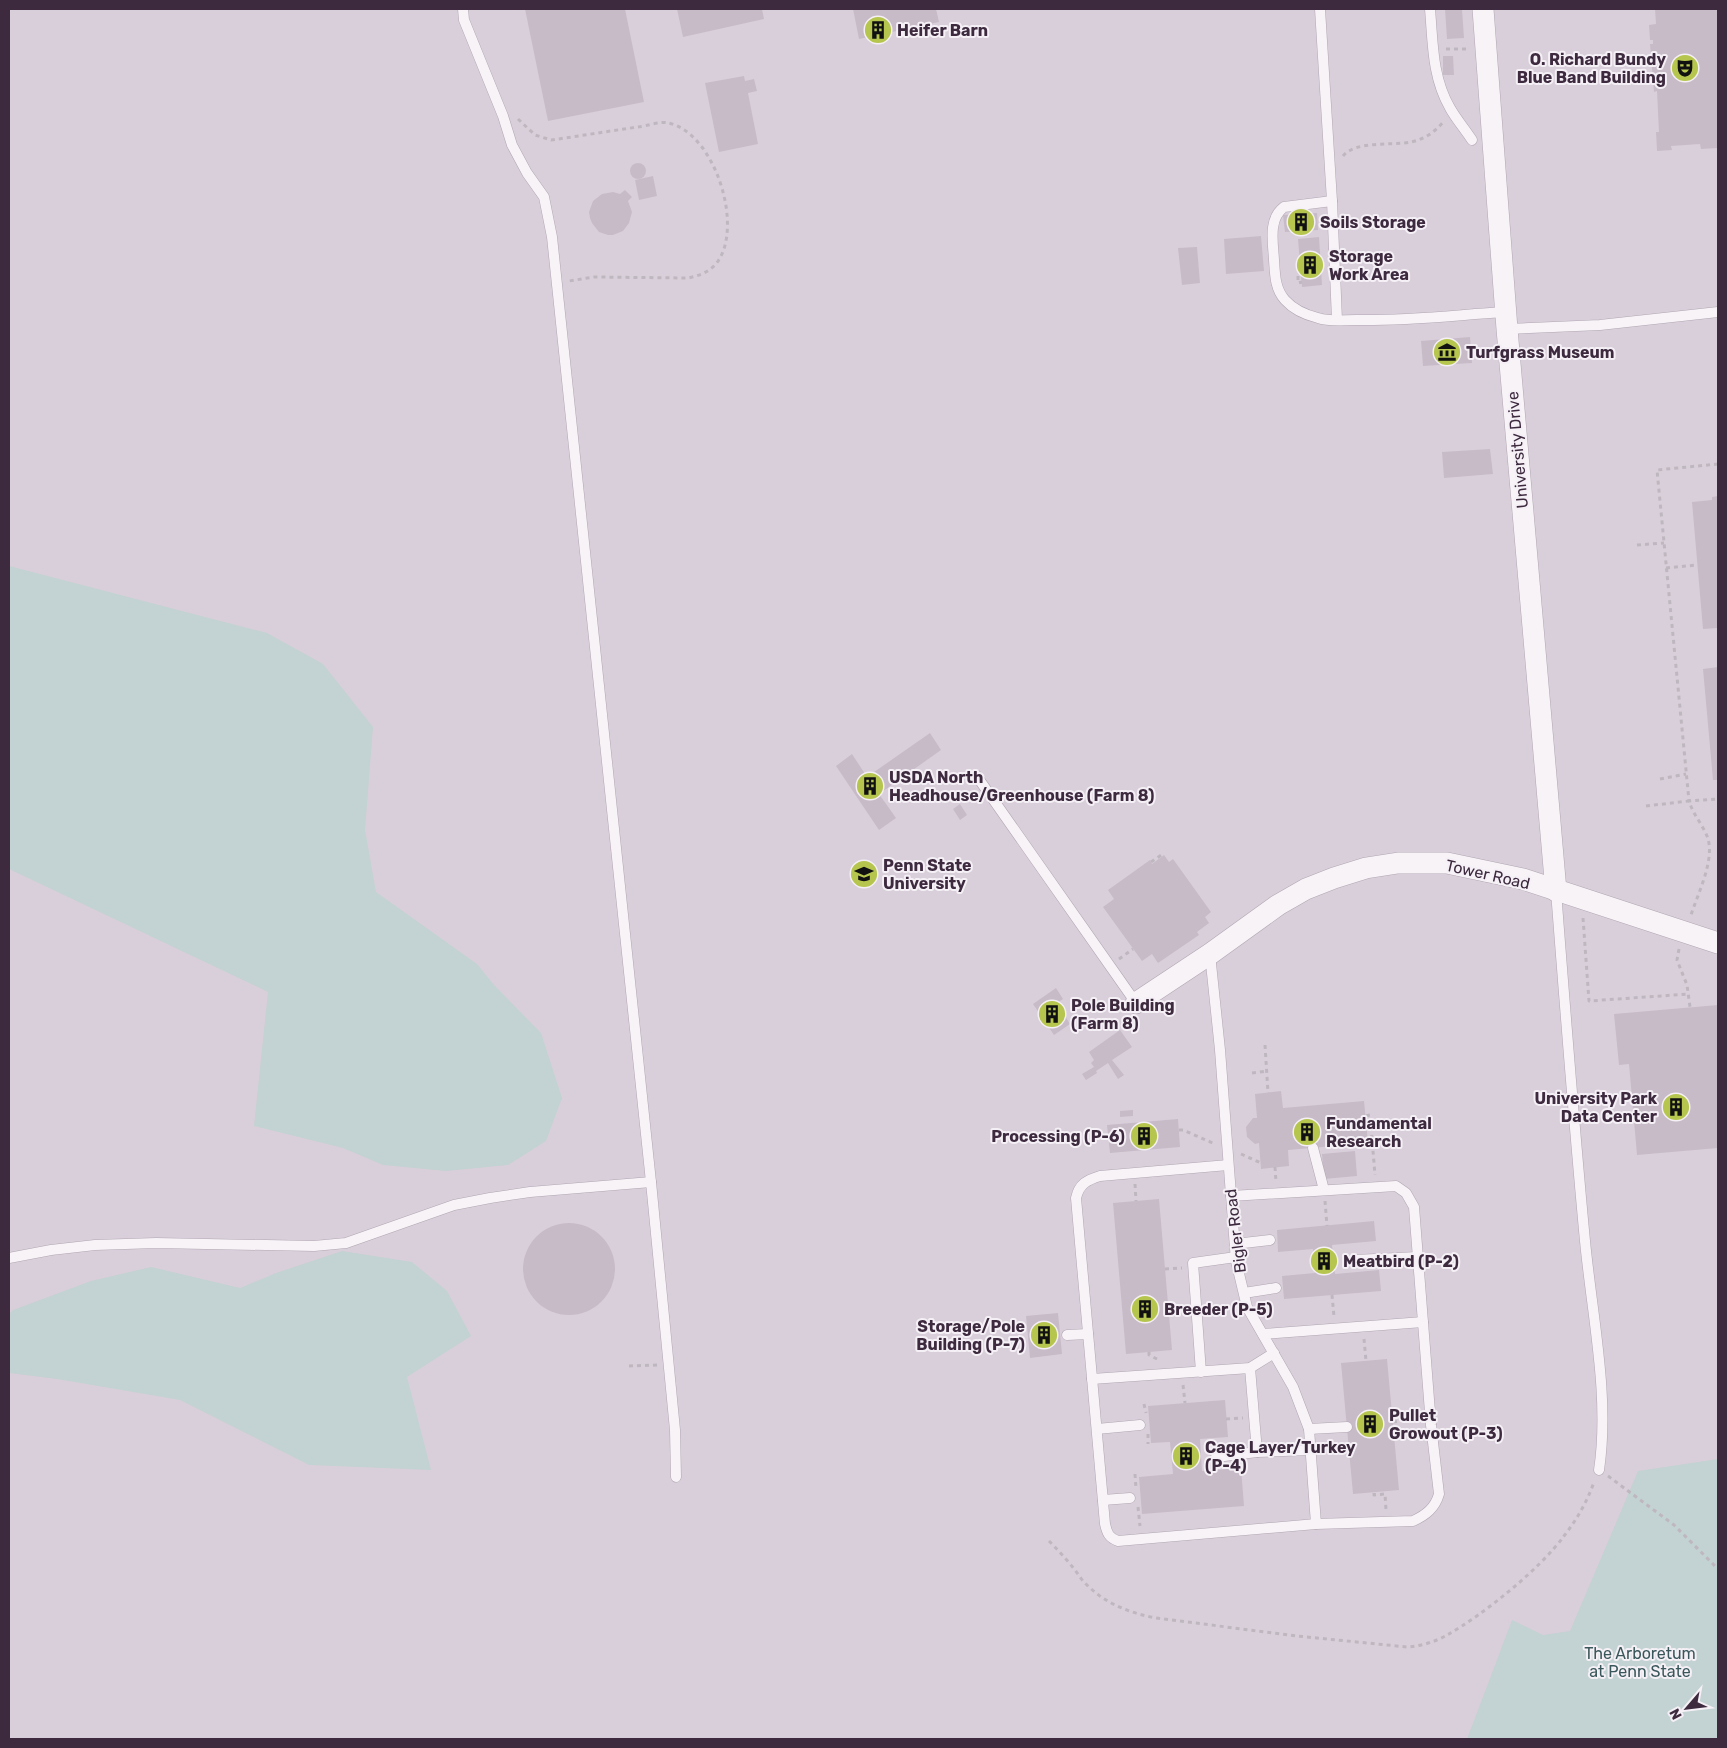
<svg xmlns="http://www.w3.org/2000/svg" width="1727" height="1748" font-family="Rubik,sans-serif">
<rect width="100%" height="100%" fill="#e8e1e9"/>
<rect fill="#d9cfda" x="9" y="9" width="1709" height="1730"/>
<g fill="#c3d2d2">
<polygon points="9,566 267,633 323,664 373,727 365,830 376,892 477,964 494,985 541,1033 562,1098 546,1141 508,1165 446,1171 383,1165 343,1148 254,1126 268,992 9,869"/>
<polygon points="342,1251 412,1262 447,1291 471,1336 407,1377 431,1470 309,1465 180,1400 57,1379 9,1373 9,1314 13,1310 91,1281 151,1267 240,1288 276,1273"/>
<polygon points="1718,1459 1718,1739 1467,1739 1512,1620 1543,1635 1570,1631 1638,1471"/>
</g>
<g fill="#c7bbc8">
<polygon points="525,9 625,9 644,102 548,121"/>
<polygon points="677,9 762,9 764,19 683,37"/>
<polygon points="853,9 936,9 939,22 859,39"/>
<polygon points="1445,9 1462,9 1464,38 1447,39"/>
<polygon points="1655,9 1718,9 1718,148 1701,149 1700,144 1671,146 1672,150 1657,151 1656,132 1659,132 1657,91 1654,92 1650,44 1653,44 1653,40 1650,40 1649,25 1656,24"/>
<polygon points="1443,56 1453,56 1454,75 1443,75"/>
<polygon points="744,76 745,81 754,79 757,91 748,93 758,144 719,152 705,83"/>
<circle cx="638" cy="171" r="8"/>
<polygon points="653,176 657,196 639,200 635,180"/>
<polygon points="625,190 632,197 628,201 632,212 629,223 623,231 613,235 608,235 599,232 592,223 590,218 589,212 593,201 602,194 613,192 620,194"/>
<polygon points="1317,213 1318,230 1285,232 1283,215"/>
<polygon points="1261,236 1264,271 1226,274 1224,239"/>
<polygon points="1319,237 1322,285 1302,287 1298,239"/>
<polygon points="1197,247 1200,283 1182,285 1178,248"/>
<polygon points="1470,337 1472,363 1423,366 1421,341"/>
<polygon points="1490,449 1493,474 1444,478 1442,452"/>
<polygon points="1718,496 1718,628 1703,629 1692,502 1712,500 1712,497"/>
<polygon points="1718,667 1718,780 1713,780 1703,669"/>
<polygon points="930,733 941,750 879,794 896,818 879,830 836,766 852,754 867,777"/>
<polygon points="960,804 967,815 960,820 953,809"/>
<polygon points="1164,855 1169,862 1173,859 1211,912 1205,917 1209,923 1197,932 1199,935 1158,963 1152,954 1142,961 1103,907 1114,899 1108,890 1150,860 1152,864"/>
<polygon points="1056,988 1063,999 1057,1003 1070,1024 1054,1035 1033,1004"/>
<polygon points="1718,1005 1718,1148 1637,1155 1629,1064 1619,1065 1614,1014"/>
<polygon points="1120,1030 1132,1047 1112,1060 1124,1075 1118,1079 1108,1063 1096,1071 1097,1073 1086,1080 1082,1074 1094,1067 1091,1063 1094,1060 1089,1052"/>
<polygon points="1281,1091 1283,1108 1364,1101 1368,1143 1288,1150 1289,1166 1261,1169 1259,1143 1255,1144 1247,1137 1246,1127 1253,1118 1257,1118 1255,1094"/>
<polygon points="1133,1110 1133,1116 1120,1117 1120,1111"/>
<polygon points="1178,1119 1180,1147 1110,1153 1107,1125"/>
<polygon points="1355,1151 1357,1176 1324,1179 1322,1154"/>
<polygon points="1159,1199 1172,1350 1126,1354 1113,1203"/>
<polygon points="1374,1221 1376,1241 1332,1245 1335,1274 1379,1270 1381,1291 1284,1299 1282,1276 1315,1273 1313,1249 1278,1252 1277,1230"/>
<circle cx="569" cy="1269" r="46"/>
<polygon points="1058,1313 1062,1354 1030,1358 1026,1316"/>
<polygon points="1387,1359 1399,1490 1353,1494 1341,1363"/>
<polygon points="1225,1400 1228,1437 1200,1439 1202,1471 1241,1468 1244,1506 1142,1514 1139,1477 1173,1474 1170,1442 1151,1443 1148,1406"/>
</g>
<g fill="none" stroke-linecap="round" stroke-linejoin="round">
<defs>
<g id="lane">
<polyline points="463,9 464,20 503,116 512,145 527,173 544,197 552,237 651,1182 675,1430 676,1477"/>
<polyline points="1320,9 1332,201 1337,320"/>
<path d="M1430 9C1433 43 1432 77 1450 108 1456 119 1465 129 1472 140"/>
<path d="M1332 201 1284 207C1268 219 1273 242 1274 260 1275 275 1275 289 1285 300 1293 309 1306 315 1318 318 1330 322 1344 320 1356 320 1406 321 1456 315 1505 312"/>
<polyline points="1507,329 1600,325 1718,312"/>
<polyline points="976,775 1136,1003"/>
<path d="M1556 891C1565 1008 1574 1125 1585 1241 1592 1315 1610 1397 1599 1470"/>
<polyline points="1210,954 1220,1050 1236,1261 1247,1307 1293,1387 1309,1429 1316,1524"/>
<polyline points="1313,1148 1324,1190"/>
<path d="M1228 1165 1100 1176C1087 1180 1079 1184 1076 1198L1105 1524C1107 1533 1109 1538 1118 1541L1316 1524 1413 1521C1426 1515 1435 1508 1439 1494L1431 1425 1414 1207 1406 1193 1396 1186 1231 1196"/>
<polyline points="1235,1244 1270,1240"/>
<polyline points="9,1258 51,1250 95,1245 156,1243 314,1246 346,1243 454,1205 490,1198 530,1192 651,1182"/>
<polyline points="1355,1260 1418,1257"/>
<polyline points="1244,1293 1276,1288"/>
<polyline points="1263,1334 1423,1322"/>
<polyline points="1067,1335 1088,1334"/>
<polyline points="1250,1368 1257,1452 1310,1450"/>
<polyline points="1201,1372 1193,1263 1236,1257"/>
<polyline points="1092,1379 1250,1368 1274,1353"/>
<polyline points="1097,1429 1140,1425"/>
<polyline points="1309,1429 1347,1427"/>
<polyline points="1216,1457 1257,1452"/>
<polyline points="1103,1500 1130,1498"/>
</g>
<g id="street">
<polyline points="1483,9 1507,329 1556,891"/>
<polyline points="1136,1003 1210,954 1278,905 1306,889 1334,878 1366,868 1398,863 1447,863 1523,879 1718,943"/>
</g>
</defs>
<use href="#lane" stroke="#b1a6b3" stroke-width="11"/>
<use href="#street" stroke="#b1a6b3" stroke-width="22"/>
<g stroke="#bfb7c0" stroke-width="3" stroke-dasharray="4 4" stroke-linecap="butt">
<polyline points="1446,49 1468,49"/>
<path d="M518 119 535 135 551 140C580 136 609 131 638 127 647 126 660 121 668 123 715 132 746 230 715 265 707 273 698 276 688 278L594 277 569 281"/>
<path d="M1343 156C1356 140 1392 146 1411 142 1425 139 1435 132 1444 121"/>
<polyline points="1298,276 1298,283 1302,282"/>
<polyline points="1718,464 1657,470 1689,801 1718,799"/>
<polyline points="1637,545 1664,543"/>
<polyline points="1666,568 1697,565"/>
<polyline points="1660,779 1686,774"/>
<path d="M1646 806 1689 801C1693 814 1702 824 1707 836 1716 858 1698 893 1691 915"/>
<polyline points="1151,862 1163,854"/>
<polyline points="1583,918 1589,1001 1689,994"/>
<polyline points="1679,949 1677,960 1687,985 1690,1007"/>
<polyline points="1119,959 1133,949"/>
<polyline points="1265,1045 1268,1093"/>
<polyline points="1252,1073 1267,1071"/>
<polyline points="1366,1116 1370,1115 1375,1175"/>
<polyline points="1179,1130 1183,1130 1215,1144"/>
<polyline points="1241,1154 1261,1163"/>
<polyline points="1275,1167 1276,1182"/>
<polyline points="1135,1184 1136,1201"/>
<polyline points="1325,1201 1327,1226"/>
<polyline points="1165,1269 1182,1268"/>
<polyline points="1332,1295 1334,1317"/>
<polyline points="1364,1339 1366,1361"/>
<polyline points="1149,1352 1149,1355 1159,1360"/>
<polyline points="629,1366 657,1365"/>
<polyline points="1183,1385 1185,1403"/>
<polyline points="1144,1404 1146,1413"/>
<polyline points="1226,1419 1243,1418"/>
<polyline points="1393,1422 1417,1419"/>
<polyline points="1148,1434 1148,1444"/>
<polyline points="1135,1474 1136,1489"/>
<polyline points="1608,1476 1674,1525 1718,1569"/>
<polyline points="1374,1493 1374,1495 1385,1494 1386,1510"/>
<polyline points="1138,1507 1140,1526"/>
<path d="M1049 1541C1058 1550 1067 1560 1075 1570 1079 1575 1082 1581 1087 1585 1106 1604 1130 1613 1156 1618L1297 1636 1407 1647C1421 1646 1435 1642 1447 1635 1483 1615 1540 1569 1564 1536 1577 1519 1587 1502 1594 1482"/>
</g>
<use href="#lane" stroke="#f7f3f7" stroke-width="10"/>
<use href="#street" stroke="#f7f3f7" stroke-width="21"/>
</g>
<defs>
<symbol id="building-disc" viewBox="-11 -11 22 22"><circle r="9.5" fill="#b6c54e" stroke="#f5f0f6"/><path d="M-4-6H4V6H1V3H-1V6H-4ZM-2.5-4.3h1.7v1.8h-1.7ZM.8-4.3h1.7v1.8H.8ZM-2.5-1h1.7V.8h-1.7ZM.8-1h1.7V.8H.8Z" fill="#111"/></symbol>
<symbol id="theatre-disc" viewBox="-11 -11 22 22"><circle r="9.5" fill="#b6c54e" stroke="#f5f0f6"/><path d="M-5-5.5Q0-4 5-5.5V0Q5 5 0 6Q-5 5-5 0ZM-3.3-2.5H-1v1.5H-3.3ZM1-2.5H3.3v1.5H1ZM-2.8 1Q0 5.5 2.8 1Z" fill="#111"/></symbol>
<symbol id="museum-disc" viewBox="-11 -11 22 22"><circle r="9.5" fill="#b6c54e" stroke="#f5f0f6"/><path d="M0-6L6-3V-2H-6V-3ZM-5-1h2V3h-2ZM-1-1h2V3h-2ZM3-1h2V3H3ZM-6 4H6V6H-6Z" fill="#111"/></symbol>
<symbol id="university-disc" viewBox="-11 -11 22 22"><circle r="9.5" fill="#b6c54e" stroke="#f5f0f6"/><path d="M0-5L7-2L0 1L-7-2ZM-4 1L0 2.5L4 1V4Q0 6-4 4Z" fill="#111"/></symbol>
</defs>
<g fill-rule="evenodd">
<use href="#building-disc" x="862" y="14" width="32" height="32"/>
<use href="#theatre-disc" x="1669" y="52" width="32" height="32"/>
<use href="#building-disc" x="1285" y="206" width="32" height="32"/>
<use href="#building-disc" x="1294" y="249" width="32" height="32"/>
<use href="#museum-disc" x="1431" y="336" width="32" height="32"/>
<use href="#building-disc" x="854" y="770" width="32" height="32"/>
<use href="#university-disc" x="848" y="858" width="32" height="32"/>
<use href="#building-disc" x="1036" y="998" width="32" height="32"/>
<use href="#building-disc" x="1660" y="1091" width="32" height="32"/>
<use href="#building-disc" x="1291" y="1116" width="32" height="32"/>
<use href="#building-disc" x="1128" y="1120" width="32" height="32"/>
<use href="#building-disc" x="1308" y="1245" width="32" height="32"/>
<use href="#building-disc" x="1129" y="1293" width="32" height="32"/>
<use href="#building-disc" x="1028" y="1319" width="32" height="32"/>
<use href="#building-disc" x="1354" y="1408" width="32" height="32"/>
<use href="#building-disc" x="1170" y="1440" width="32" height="32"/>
</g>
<g text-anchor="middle" stroke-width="4" stroke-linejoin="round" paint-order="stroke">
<g font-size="16" font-weight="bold" fill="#3d2a3f" stroke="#f5f0f6" text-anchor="start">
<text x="897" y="36">Heifer Barn</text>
<text x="1666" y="65" text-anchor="end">O. Richard Bundy<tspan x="1666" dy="18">Blue Band Building</tspan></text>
<text x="1320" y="228">Soils Storage</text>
<text x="1329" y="262">Storage<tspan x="1329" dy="18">Work Area</tspan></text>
<text x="1466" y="358">Turfgrass Museum</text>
<text x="889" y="783">USDA North<tspan x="889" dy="18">Headhouse/Greenhouse (Farm 8)</tspan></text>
<text x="883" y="871">Penn State<tspan x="883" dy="18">University</tspan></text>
<text x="1071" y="1011">Pole Building<tspan x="1071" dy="18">(Farm 8)</tspan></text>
<text x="1657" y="1104" text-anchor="end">University Park<tspan x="1657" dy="18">Data Center</tspan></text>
<text x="1326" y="1129">Fundamental<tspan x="1326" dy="18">Research</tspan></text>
<text x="1125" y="1142" text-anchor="end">Processing (P-6)</text>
<text x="1343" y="1267">Meatbird (P-2)</text>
<text x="1164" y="1315">Breeder (P-5)</text>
<text x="1025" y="1332" text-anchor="end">Storage/Pole<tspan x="1025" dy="18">Building (P-7)</tspan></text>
<text x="1389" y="1421">Pullet<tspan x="1389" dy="18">Growout (P-3)</tspan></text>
<text x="1205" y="1453">Cage Layer/Turkey<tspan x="1205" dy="18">(P-4)</tspan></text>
</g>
<g font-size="16" fill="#3d2a3f" stroke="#f5f0f6">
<text transform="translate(1517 450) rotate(-95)" y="6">University Drive</text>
<text transform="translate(1488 874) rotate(13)" y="6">Tower Road</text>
<text transform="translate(1235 1231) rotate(-97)" y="6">Bigler Road</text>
</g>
<g font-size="16" fill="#39575a" stroke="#f5f0f6">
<text x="1640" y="1659">The Arboretum<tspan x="1640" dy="18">at Penn State</tspan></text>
</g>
</g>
<rect width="1727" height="1748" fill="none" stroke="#3d2a3f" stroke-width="20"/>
<g transform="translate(1687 1708) rotate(242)" stroke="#f5f0f6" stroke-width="4" paint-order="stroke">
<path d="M0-4L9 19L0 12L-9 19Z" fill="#3d2a3f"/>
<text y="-8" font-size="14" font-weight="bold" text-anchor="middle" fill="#3d2a3f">N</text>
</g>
</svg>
